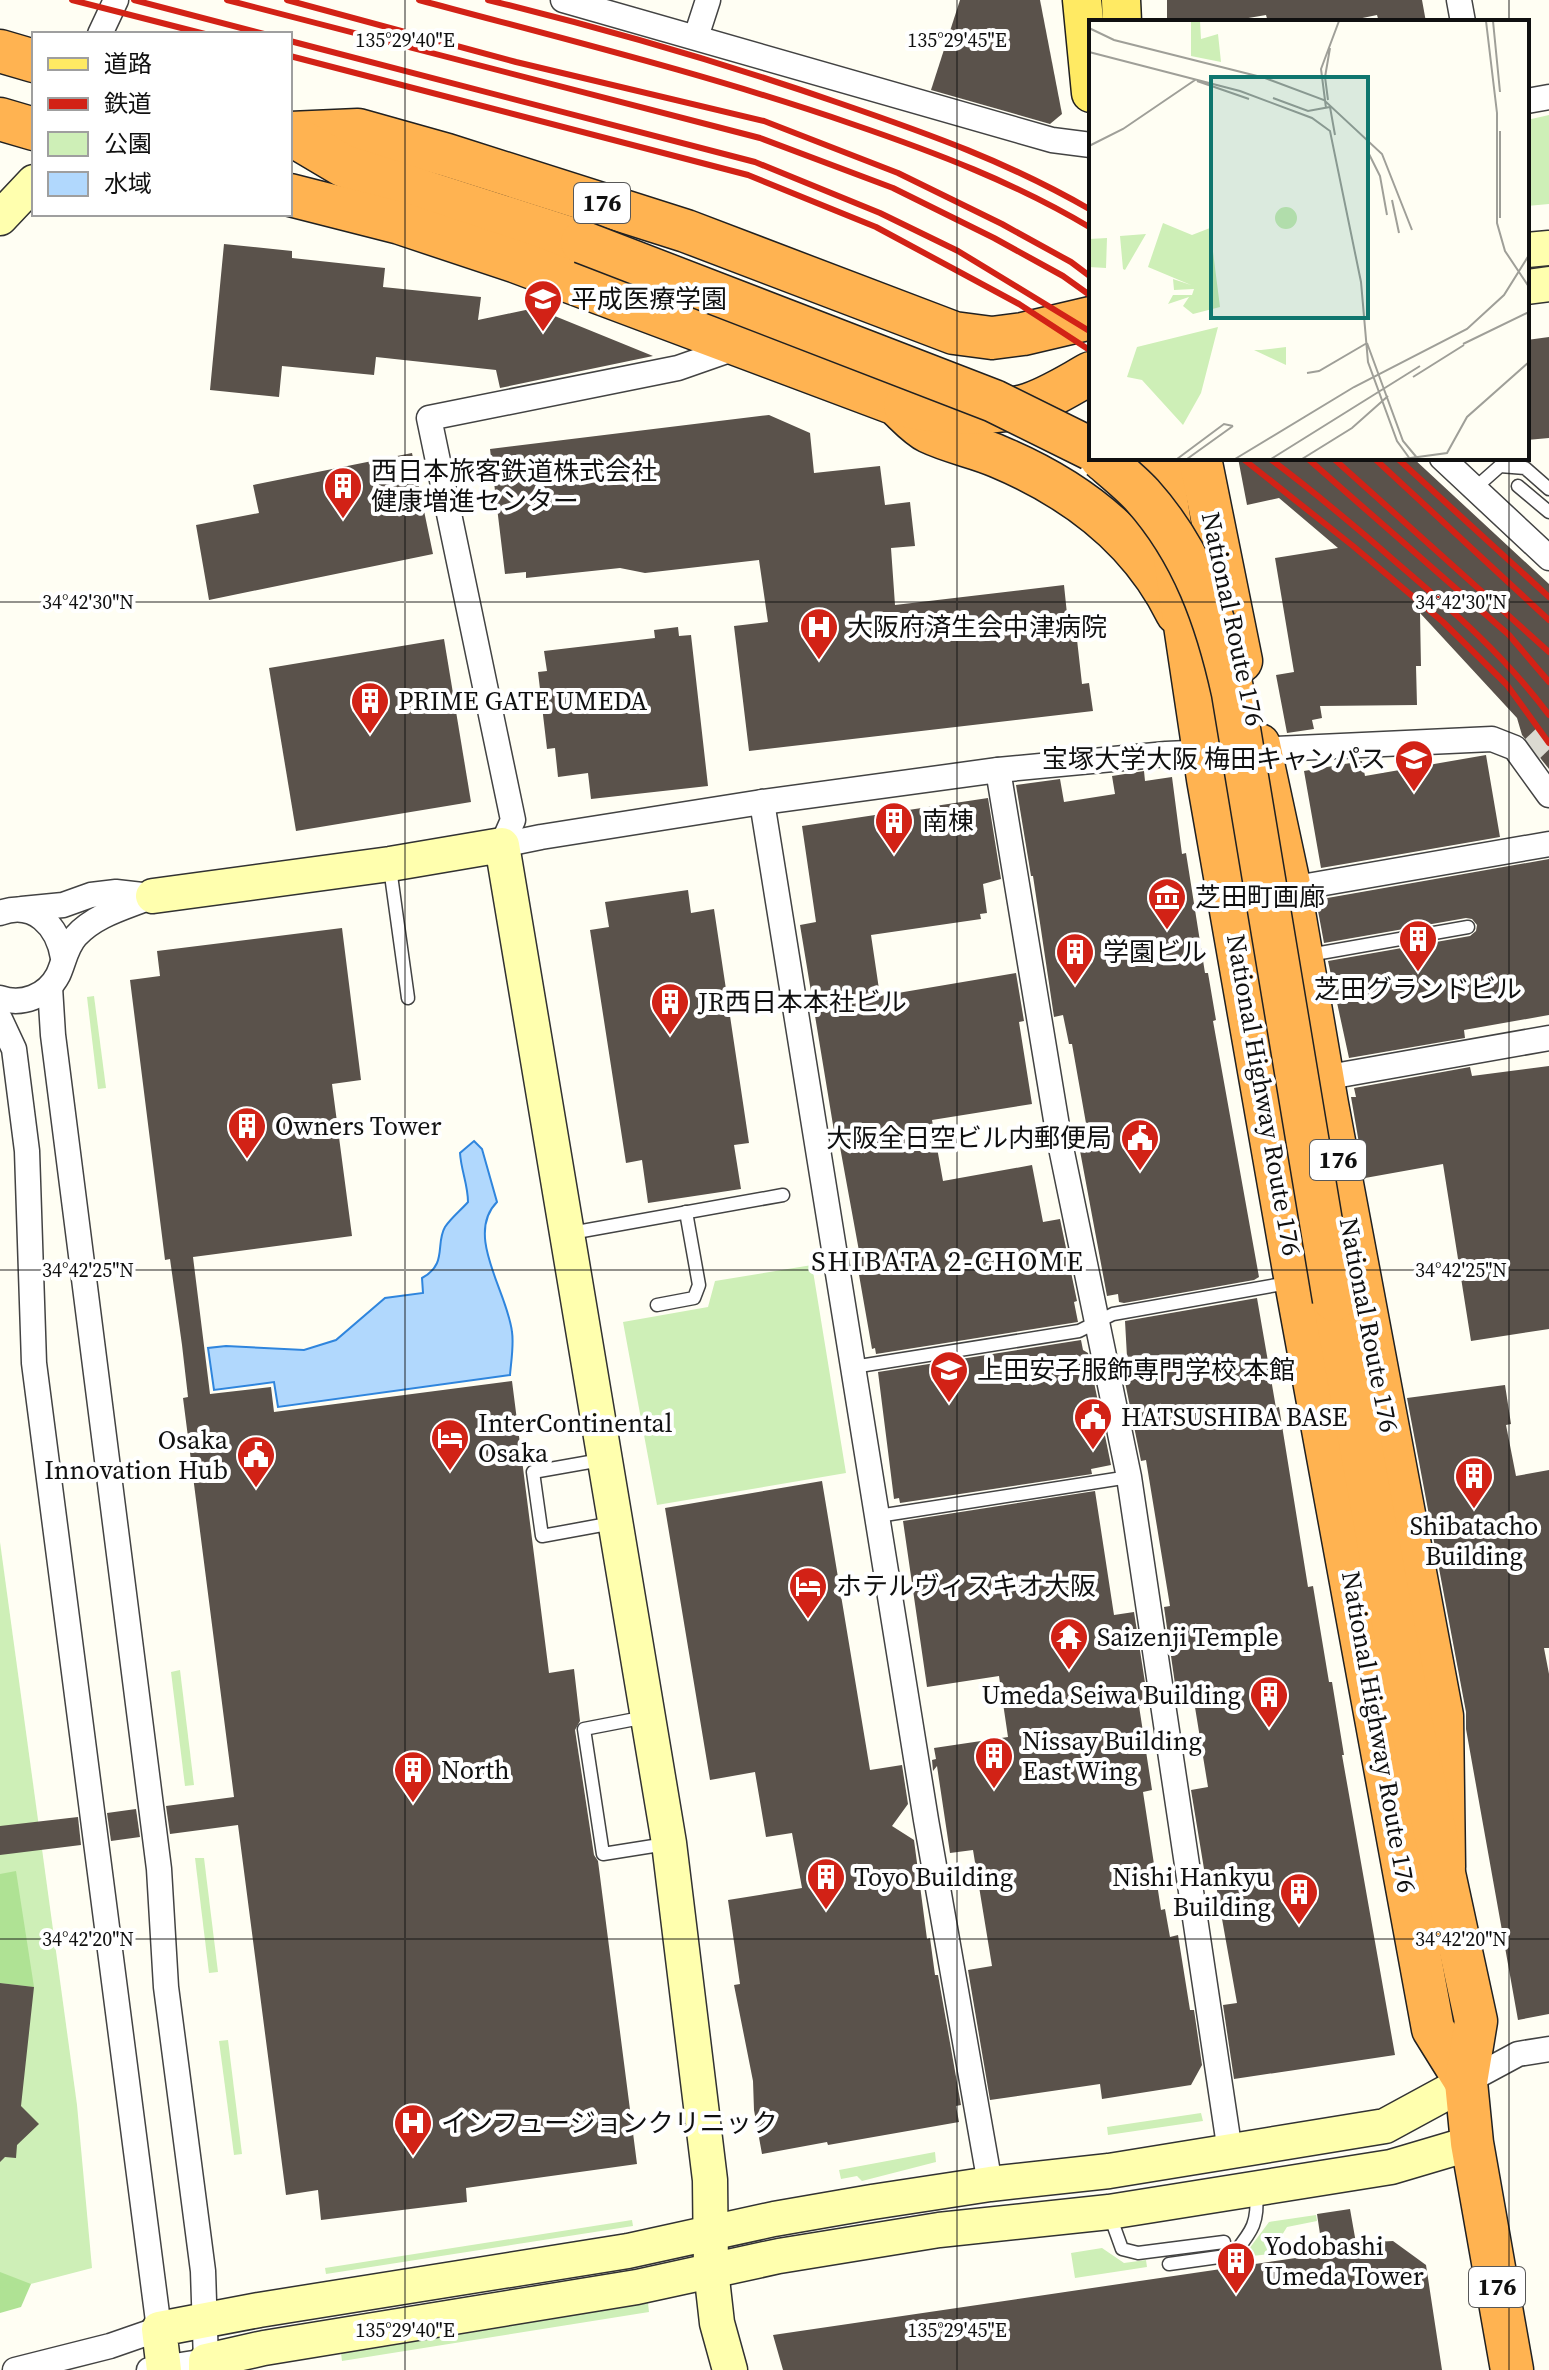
<svg xmlns="http://www.w3.org/2000/svg" width="1549" height="2370" font-family="'Source Serif 4','Noto Sans JP',serif">
<rect width="100%" height="100%" fill="#fffef3"/>
<g fill="#ceefb7">
<polygon points="1549,115 1549,204 1527,206 1527,120"/>
<polygon points="94,996 106,1088 98,1089 87,997"/>
<polygon points="812,1265 846,1473 657,1505 623,1322 708,1307 715,1281"/>
<polygon points="0,1542 77,2105 92,2268 0,2292"/>
<polygon points="180,1670 194,1785 185,1786 171,1672"/>
<polygon points="204,1858 218,1972 209,1973 195,1858"/>
<polygon points="228,2040 242,2154 234,2155 219,2041"/>
<polygon points="1201,2113 1203,2121 1108,2135 1107,2127"/>
<polygon points="935,2152 936,2162 862,2181 857,2176 841,2179 839,2170"/>
<polygon points="1316,2215 1317,2221 1287,2227 1270,2254 1243,2257 1269,2222"/>
<polygon points="632,2220 633,2226 326,2274 325,2268"/>
<polygon points="1102,2248 1124,2263 1146,2260 1147,2267 1075,2278 1071,2253"/>
<polygon points="648,2303 649,2312 342,2361 341,2353"/>
</g>
<g fill="#afe294">
<polygon points="16,1871 34,1987 0,1983 0,1874"/>
<polygon points="0,2272 31,2284 21,2307 0,2313"/>
</g>
<path fill="#b1d8fd" stroke="#2f85dd" stroke-width="2" d="M474 1141 482 1149 497 1202C464 1235 508 1293 512 1332 514 1345 511 1362 510 1375L278 1407 274 1382 214 1390 208 1348 226 1346 304 1350 336 1340 385 1298 423 1293 422 1278C448 1264 435 1244 445 1227 451 1218 461 1210 468 1202 468 1185 461 1170 460 1153Z"/>
<g fill="#5a524b">
<polygon points="960,0 1040,0 1062,114 1050,124 931,90"/>
<polygon points="1167,0 1422,0 1426,22 1379,22 1377,15 1343,22 1268,22 1266,15 1225,22 1167,22"/>
<polygon points="224,244 292,251 292,258 385,268 383,287 481,297 478,320 535,308 653,356 500,388 496,370 376,357 374,375 282,366 279,397 210,390"/>
<polygon points="1549,337 1549,438 1527,440 1527,340"/>
<polygon points="769,415 810,433 814,473 880,466 885,505 910,502 915,546 891,548 895,605 1064,585 1067,614 1074,613 1082,684 1089,683 1093,711 749,751 734,626 768,622 759,560 645,573 620,568 526,578 526,572 505,574 490,449"/>
<polygon points="412,453 433,554 209,600 196,525 259,513 253,485"/>
<polygon points="1238,458 1413,458 1549,584 1549,769 1522,735 1517,718 1420,613 1421,666 1416,666 1417,705 1320,706 1322,718 1312,720 1314,729 1287,733 1276,675 1294,672 1275,558 1338,548 1279,498 1247,505"/>
<polygon points="678,627 679,636 691,635 708,786 591,799 588,773 558,777 555,748 547,749 538,672 547,671 544,651 655,638 654,630"/>
<polygon points="444,639 471,802 296,831 269,668"/>
<polygon points="1486,755 1500,837 1321,868 1304,771 1362,761 1365,776"/>
<polygon points="1144,771 1145,781 1172,777 1182,854 1186,853 1205,973 1208,973 1216,1020 1213,1021 1259,1277 1254,1280 1124,1303 1119,1302 1118,1294 1107,1296 1078,1140 1085,1138 1084,1129 1087,1129 1072,1044 1069,1044 1063,1015 1054,1017 1033,876 1031,876 1016,785 1060,779 1064,802 1115,794 1112,776"/>
<polygon points="988,798 1001,879 983,884 987,913 980,914 981,919 871,935 880,996 1016,973 1024,1021 1019,1022 1032,1104 932,1120 943,1181 1032,1165 1043,1222 1060,1219 1077,1301 1074,1302 1078,1322 876,1354 875,1348 872,1349 855,1252 859,1251 838,1136 835,1137 800,925 816,922 802,826"/>
<polygon points="1549,859 1549,1015 1464,1030 1465,1038 1349,1058 1328,961 1470,936 1476,931 1477,925 1472,919 1466,918 1324,943 1316,900"/>
<polygon points="688,890 691,913 714,909 749,1143 734,1145 741,1189 648,1203 642,1160 626,1163 590,930 609,927 605,902"/>
<polygon points="342,928 361,1080 332,1084 352,1236 193,1257 210,1394 271,1387 274,1412 512,1381 549,1673 574,1669 580,1721 575,1730 594,1855 598,1861 637,2164 466,2188 467,2202 321,2220 318,2190 286,2195 238,1825 170,1834 166,1806 234,1797 183,1398 188,1397 182,1345 170,1259 165,1260 130,980 160,976 157,951"/>
<polygon points="1549,1066 1549,1329 1471,1341 1443,1164 1365,1178 1351,1097 1356,1097 1354,1088 1470,1067 1472,1076"/>
<polygon points="1257,1298 1276,1408 1279,1407 1308,1587 1313,1586 1329,1682 1332,1682 1344,1755 1342,1755 1395,2055 1234,2079 1223,2005 1237,2003 1214,1874 1205,1875 1191,1790 1208,1787 1193,1695 1177,1698 1164,1607 1170,1606 1146,1460 1141,1461 1123,1372 1128,1375 1125,1321"/>
<polygon points="1081,1340 1083,1350 1088,1353 1111,1465 1091,1469 1092,1474 900,1503 899,1498 894,1499 878,1372"/>
<polygon points="1505,1385 1511,1424 1506,1425 1516,1476 1549,1470 1549,1648 1544,1648 1549,1674 1549,2014 1518,2020 1466,1729 1466,1712 1407,1398"/>
<polygon points="822,1481 870,1770 902,1765 908,1804 892,1826 914,1840 927,1939 930,1938 935,1975 938,1975 961,2105 956,2106 959,2122 828,2145 827,2142 762,2154 754,2110 753,2081 734,1985 740,1984 728,1900 802,1888 792,1833 766,1837 755,1772 710,1780 665,1508"/>
<polygon points="1095,1491 1114,1615 1134,1612 1148,1702 1139,1706 1152,1790 1143,1792 1161,1910 1165,1909 1170,1937 1178,1935 1190,2010 1194,2010 1202,2065 1191,2085 1102,2099 1100,2084 990,2100 968,1970 992,1966 973,1850 950,1853 937,1766 933,1771 932,1760 936,1759 934,1748 1008,1737 999,1676 927,1687 903,1521"/>
<polygon points="136,1809 140,1837 111,1841 107,1813"/>
<polygon points="78,1817 81,1845 0,1855 0,1826"/>
<polygon points="0,1983 34,1987 21,2106 39,2124 17,2145 16,2158 5,2157 0,2162"/>
<polygon points="1350,2209 1356,2243 1393,2241 1426,2265 1442,2370 783,2370 773,2335 1323,2254 1317,2214"/>
</g>
<g fill="none" stroke-linecap="round" stroke-linejoin="round">
<polyline stroke="#dbdad1" stroke-width="24" stroke-dasharray="24 12" stroke-linecap="butt" points="1528,753 1549,733"/>
<defs>
<g id="lane">
<polyline points="1518,486 1549,512"/>
<polyline points="1474,489 1500,466 1525,468 1549,489"/>
<polyline points="390,868 408,998"/>
<polyline points="1309,955 1468,927"/>
<polyline points="571,1233 783,1195"/>
<polyline points="657,1305 694,1298 699,1285 686,1212"/>
<polyline points="853,1367 1079,1331 1113,1314 1288,1283"/>
<polyline points="601,1460 533,1472 542,1536 613,1523"/>
<polyline points="878,1516 1129,1477"/>
<polyline points="646,1717 584,1729 603,1854 666,1844"/>
<polyline points="1109,2213 1122,2249 1138,2253 1224,2242"/>
<path d="M1169 2264 1233 2255C1251 2232 1259 2224 1256 2192"/>
</g>
<g id="street">
<polyline points="563,0 1052,140 1091,145"/>
<polyline points="1459,0 1463,22"/>
<polyline points="100,34 116,0"/>
<polyline points="696,37 708,0"/>
<polyline points="1527,101 1549,97"/>
<polyline points="1442,458 1549,558"/>
<polyline points="998,770 1059,1138 1129,1477 1230,2152"/>
<polyline points="762,802 926,1820 990,2184"/>
<polyline points="502,845 541,837 762,802 998,770 1166,754 1492,739 1515,748 1549,795"/>
<polyline points="502,845 513,820 429,418 678,368 741,346"/>
<polyline points="1290,889 1549,844"/>
<polyline points="22,909 63,905 91,895 116,892 151,896"/>
<path d="M0 913C34 900 58 926 63 958"/>
<polyline points="50,987 53,1035 159,1869 166,1987 203,2271 206,2361 149,2370"/>
<path d="M0 998C22 1006 47 996 58 975 64 962 66 947 76 936 96 914 127 907 153 896"/>
<polyline points="0,1019 14,1049 27,1151 34,1363 159,2329 110,2346 15,2370"/>
<polyline points="1323,1078 1549,1038"/>
<polyline points="1466,2082 1518,2054 1549,2049"/>
</g>
<g id="secondary">
<polyline points="0,218 34,182"/>
<polyline points="1527,250 1549,248"/>
<polyline points="1527,287 1549,284"/>
<polyline points="153,896 390,864 502,845 669,1843 710,2180 711,2270 717,2323 730,2370"/>
<polyline points="164,2370 159,2329 259,2310 628,2251 774,2219 872,2202 990,2184 1109,2171 1385,2126 1466,2082"/>
<polyline points="206,2370 206,2361 264,2348 637,2287 779,2256 939,2230 1109,2212 1391,2167 1472,2143"/>
</g>
<g id="primary">
<polyline points="1082,0 1091,93"/>
<polyline points="1121,0 1122,22"/>
</g>
<g id="highway">
<polyline points="0,51 34,61"/>
<polyline points="0,119 34,129"/>
<polyline points="290,133 358,130 447,155 686,231 954,333 992,338 1023,334 1091,318"/>
<polyline points="290,134 344,166 582,242"/>
<path d="M290 195 400 223 517 262 896 404C906 413 917 426 929 432 952 443 977 447 999 457 1075 489 1140 538 1177 613"/>
<path d="M905 406C941 413 988 416 1024 406 1048 399 1069 385 1091 373"/>
<polyline points="1160,458 1208,779 1296,1282 1433,2029 1466,2082"/>
<polyline points="1200,458 1241,661"/>
<polyline points="1259,745 1290,889 1327,1104 1442,1716 1444,1867"/>
<polyline points="1334,1300 1411,1721 1476,2021 1466,2082 1472,2143 1512,2370"/>
</g>
</defs>
<use href="#lane" stroke="#434343" stroke-width="15"/>
<use href="#street" stroke="#434343" stroke-width="27"/>
<use href="#secondary" stroke="#323232" stroke-width="37"/>
<use href="#primary" stroke="#212121" stroke-width="41"/>
<use href="#highway" stroke="#212121" stroke-width="45"/>
<use href="#lane" stroke="#fff" stroke-width="12"/>
<use href="#street" stroke="#fff" stroke-width="24"/>
<use href="#secondary" stroke="#ffffae" stroke-width="34"/>
<use href="#primary" stroke="#ffea63" stroke-width="38"/>
<use href="#highway" stroke="#ffb351" stroke-width="42"/>
<g stroke="#d22216" stroke-width="6">
<polyline points="72,0 205,34"/>
<polyline points="134,0 264,34"/>
<polyline points="227,0 760,138 893,188 994,238 1063,276 1091,296"/>
<polyline points="287,0 516,62 764,121 898,173 1002,224 1071,262 1091,277"/>
<path d="M419 0C564 39 710 75 852 124 934 152 1016 183 1091 228"/>
<path d="M488 0C606 29 724 63 839 103 929 134 1008 162 1091 210"/>
<polyline points="290,41 755,162 880,213 958,251 1091,332"/>
<polyline points="290,56 748,175 876,227 1019,304 1091,351"/>
<polyline points="1242,458 1353,546 1443,622 1507,685 1549,743"/>
<path d="M1269 458C1313 491 1356 527 1397 563 1452 610 1506 657 1549 715"/>
<polyline points="1307,458 1509,635 1549,682"/>
<polyline points="1333,458 1549,652"/>
<polyline points="1374,458 1549,620"/>
<polyline points="1397,458 1549,597"/>
</g>
<defs>
<g id="highway-bridge">
<polyline points="582,242 994,401 1091,449"/>
<path d="M1101 458C1115 470 1130 482 1142 495 1193 552 1217 620 1233 693L1334 1300"/>
</g>
</defs>
<use href="#highway-bridge" stroke="#212121" stroke-width="45" stroke-linecap="butt"/>
<use href="#highway-bridge" stroke="#ffb351" stroke-width="42"/>
</g>
<path fill="none" stroke="#101010" stroke-width="2" stroke-opacity="0.45" d="M405 0V2370M957 0V2370M1509 0V22M1509 458V2370M0 602H1549M0 1270H1549M0 1939H1549"/>
<defs>
<symbol id="university-pin" viewBox="-11 -11 22 30"><path d="M0 17L-7.5 6A9.5 9.5 0 1 1 7.5 6Z" fill="#d22216" stroke="#fff"/><path d="M0-5L7-2L0 1L-7-2ZM-4 1L0 2.5L4 1V4Q0 6-4 4Z" fill="#fff"/></symbol>
<symbol id="building-pin" viewBox="-11 -11 22 30"><path d="M0 17L-7.5 6A9.5 9.5 0 1 1 7.5 6Z" fill="#d22216" stroke="#fff"/><path d="M-4-6H4V6H1V3H-1V6H-4ZM-2.5-4.3h1.7v1.8h-1.7ZM.8-4.3h1.7v1.8H.8ZM-2.5-1h1.7V.8h-1.7ZM.8-1h1.7V.8H.8Z" fill="#fff"/></symbol>
<symbol id="hospital-pin" viewBox="-11 -11 22 30"><path d="M0 17L-7.5 6A9.5 9.5 0 1 1 7.5 6Z" fill="#d22216" stroke="#fff"/><path d="M-5-5h3v3.5h4V-5h3V5h-3V1.5h-4V5h-3Z" fill="#fff"/></symbol>
<symbol id="museum-pin" viewBox="-11 -11 22 30"><path d="M0 17L-7.5 6A9.5 9.5 0 1 1 7.5 6Z" fill="#d22216" stroke="#fff"/><path d="M0-6L6-3V-2H-6V-3ZM-5-1h2V3h-2ZM-1-1h2V3h-2ZM3-1h2V3H3ZM-6 4H6V6H-6Z" fill="#fff"/></symbol>
<symbol id="civic-pin" viewBox="-11 -11 22 30"><path d="M0 17L-7.5 6A9.5 9.5 0 1 1 7.5 6Z" fill="#d22216" stroke="#fff"/><path d="M-.6-6.5H3V-4.5H.6V-3L4-1V1h2V6H-6V1h2V-1L-.6-3ZM-1.2 2.5V6h2.4V2.5Z" fill="#fff"/></symbol>
<symbol id="hotel-pin" viewBox="-11 -11 22 30"><path d="M0 17L-7.5 6A9.5 9.5 0 1 1 7.5 6Z" fill="#d22216" stroke="#fff"/><path d="M-6-4.5h1.5V1H6V5H4.5V3h-9V5H-6ZM-4 0a1.8 1.8 0 1 1 3.6 0ZM.5 0V-2.5h3Q6-2.5 6 0Z" fill="#fff"/></symbol>
<symbol id="temple-pin" viewBox="-11 -11 22 30"><path d="M0 17L-7.5 6A9.5 9.5 0 1 1 7.5 6Z" fill="#d22216" stroke="#fff"/><path d="M0-6L5-2H3V0L6.5 2.5H4V6H1.5V3h-3V6H-4V2.5H-6.5L-3 0V-2H-5Z" fill="#fff"/></symbol>
</defs>
<g fill-rule="evenodd">
<use href="#university-pin" x="521" y="277" width="44" height="60"/>
<use href="#building-pin" x="321" y="464" width="44" height="60"/>
<use href="#hospital-pin" x="797" y="605" width="44" height="60"/>
<use href="#building-pin" x="348" y="679" width="44" height="60"/>
<use href="#university-pin" x="1392" y="737" width="44" height="60"/>
<use href="#building-pin" x="872" y="799" width="44" height="60"/>
<use href="#museum-pin" x="1145" y="875" width="44" height="60"/>
<use href="#building-pin" x="1396" y="917" width="44" height="60"/>
<use href="#building-pin" x="1053" y="930" width="44" height="60"/>
<use href="#building-pin" x="648" y="980" width="44" height="60"/>
<use href="#building-pin" x="225" y="1104" width="44" height="60"/>
<use href="#civic-pin" x="1118" y="1116" width="44" height="60"/>
<use href="#university-pin" x="927" y="1348" width="44" height="60"/>
<use href="#civic-pin" x="1071" y="1395" width="44" height="60"/>
<use href="#hotel-pin" x="428" y="1416" width="44" height="60"/>
<use href="#civic-pin" x="234" y="1433" width="44" height="60"/>
<use href="#building-pin" x="1452" y="1454" width="44" height="60"/>
<use href="#hotel-pin" x="786" y="1564" width="44" height="60"/>
<use href="#temple-pin" x="1047" y="1615" width="44" height="60"/>
<use href="#building-pin" x="1247" y="1673" width="44" height="60"/>
<use href="#building-pin" x="972" y="1734" width="44" height="60"/>
<use href="#building-pin" x="391" y="1748" width="44" height="60"/>
<use href="#building-pin" x="804" y="1855" width="44" height="60"/>
<use href="#building-pin" x="1277" y="1870" width="44" height="60"/>
<use href="#hospital-pin" x="391" y="2101" width="44" height="60"/>
<use href="#building-pin" x="1214" y="2239" width="44" height="60"/>
</g>
<g text-anchor="middle" stroke-width="8" stroke-linejoin="round" paint-order="stroke">
<g fill="#fff" stroke="#585858" stroke-width="2">
<rect x="574" y="183" width="56" height="40" rx="6"/>
<rect x="1310" y="1140" width="56" height="40" rx="6"/>
<rect x="1469" y="2267" width="56" height="40" rx="6"/>
</g>
<g font-size="24" font-weight="bold" fill="#101010">
<text x="602" y="211">176</text>
<text x="1338" y="1168">176</text>
<text x="1497" y="2295">176</text>
</g>
<g font-size="26" fill="#101010" stroke="#fff" text-anchor="start">
<text x="571" y="308">平成医療学園</text>
<text x="371" y="480">西日本旅客鉄道株式会社<tspan x="371" dy="30">健康増進センター</tspan></text>
<text x="847" y="636">大阪府済生会中津病院</text>
<text x="398" y="710">PRIME GATE UMEDA</text>
<text x="1386" y="768" text-anchor="end">宝塚大学大阪 梅田キャンパス</text>
<text x="922" y="830">南棟</text>
<text x="1195" y="906">芝田町画廊</text>
<text x="1103" y="961">学園ビル</text>
<text x="1418" y="998" text-anchor="middle">芝田グランドビル</text>
<text x="698" y="1011">JR西日本本社ビル</text>
<text x="275" y="1135">Owners Tower</text>
<text x="1112" y="1147" text-anchor="end">大阪全日空ビル内郵便局</text>
<text x="977" y="1379">上田安子服飾専門学校 本館</text>
<text x="1121" y="1426">HATSUSHIBA BASE</text>
<text x="478" y="1432">InterContinental<tspan x="478" dy="30">Osaka</tspan></text>
<text x="228" y="1449" text-anchor="end">Osaka<tspan x="228" dy="30">Innovation Hub</tspan></text>
<text x="1474" y="1535" text-anchor="middle">Shibatacho<tspan x="1474" dy="30">Building</tspan></text>
<text x="836" y="1595">ホテルヴィスキオ大阪</text>
<text x="1097" y="1646">Saizenji Temple</text>
<text x="1241" y="1704" text-anchor="end">Umeda Seiwa Building</text>
<text x="1022" y="1750">Nissay Building<tspan x="1022" dy="30">East Wing</tspan></text>
<text x="441" y="1779">North</text>
<text x="854" y="1886">Toyo Building</text>
<text x="1271" y="1886" text-anchor="end">Nishi Hankyu<tspan x="1271" dy="30">Building</tspan></text>
<text x="441" y="2132">インフュージョンクリニック</text>
<text x="1264" y="2255">Yodobashi<tspan x="1264" dy="30">Umeda Tower</tspan></text>
</g>
<g font-size="26" fill="#101010" stroke="#fff">
<text transform="translate(1233 619) rotate(78)" y="9">National Route 176</text>
<text transform="translate(1264 1095) rotate(80)" y="9">National Highway Route 176</text>
<text transform="translate(1369 1325) rotate(79)" y="9">National Route 176</text>
<text transform="translate(1379 1732) rotate(80)" y="9">National Highway Route 176</text>
</g>
<g font-size="28" letter-spacing="2" fill="#101010" stroke="#fff">
<text x="948" y="1271">SHIBATA 2-CHOME</text>
</g>
</g>
<g transform="translate(1089 20)">
<rect width="440" height="440" fill="#fffef3"/>
<path d="M102 1H111L112 19 129 14 132 42 102 36ZM186 198a11 11 0 1 1 22 0a11 11 0 1 1-22 0ZM74 203 103 215 121 208 131 287 104 294 94 286 100 277 79 284 84 275H103L105 269 85 270 84 259 102 265 59 247ZM57 214 36 250 34 249 31 216ZM18 218 17 248 0 247V219ZM129 307 112 373 94 405 53 360 38 357 48 327ZM197 327V345L165 330H172Z" fill="#ceefb7"/>
<path fill="none" stroke="#9f9f98" stroke-width="2" d="M397 1 408 93V203L416 231 440 267M404 1 411 72M0 8 25 20 176 58 235 80 293 134 323 210M0 32 151 71 223 98 241 111 272 262 279 342 308 421 321 439M108 61 160 79M184 78 219 91 241 87 246 115M239 80 236 57 241 28M237 88 232 49 250 1M0 126 34 109 106 60M280 134 291 156 298 195M303 180 310 213M411 198V111M278 323 314 421 329 439M374 324 440 292M218 353 230 351 278 323M324 357 375 325M88 439 135 404 144 406M98 439 144 406M146 439 265 367 378 309 415 275 440 235M182 439 331 346M213 439 263 408 299 376M314 439 358 433 378 397 440 342"/>
<path fill="#0f766e" fill-opacity="0.15" stroke="#0f766e" stroke-width="4" d="M122 57H279V298H122Z"/>
<rect width="440" height="440" fill="none" stroke="#101010" stroke-width="4"/>
</g>
<g font-size="20" text-anchor="middle" fill="#101010" stroke="#fff" stroke-width="8" stroke-linejoin="round" paint-order="stroke">
<text x="405" y="47">135°29'40"E</text>
<text x="957" y="47">135°29'45"E</text>
<text x="88" y="609">34°42'30"N</text>
<text x="1461" y="609">34°42'30"N</text>
<text x="88" y="1277">34°42'25"N</text>
<text x="1461" y="1277">34°42'25"N</text>
<text x="88" y="1946">34°42'20"N</text>
<text x="1461" y="1946">34°42'20"N</text>
<text x="405" y="2337">135°29'40"E</text>
<text x="957" y="2337">135°29'45"E</text>
</g>
<rect x="32" y="32" width="260" height="184" fill="#ffffff" stroke="#9f9f9f" stroke-width="2"/>
<rect x="48" y="58" width="40" height="12" fill="#ffea63" stroke="#9f9f9f" stroke-width="2"/>
<text x="104" y="72" font-size="24" fill="#101010">道路</text>
<rect x="48" y="98" width="40" height="12" fill="#d22216" stroke="#9f9f9f" stroke-width="2"/>
<text x="104" y="112" font-size="24" fill="#101010">鉄道</text>
<rect x="48" y="132" width="40" height="24" fill="#ceefb7" stroke="#9f9f9f" stroke-width="2"/>
<text x="104" y="152" font-size="24" fill="#101010">公園</text>
<rect x="48" y="172" width="40" height="24" fill="#b1d8fd" stroke="#9f9f9f" stroke-width="2"/>
<text x="104" y="192" font-size="24" fill="#101010">水域</text>
</svg>
